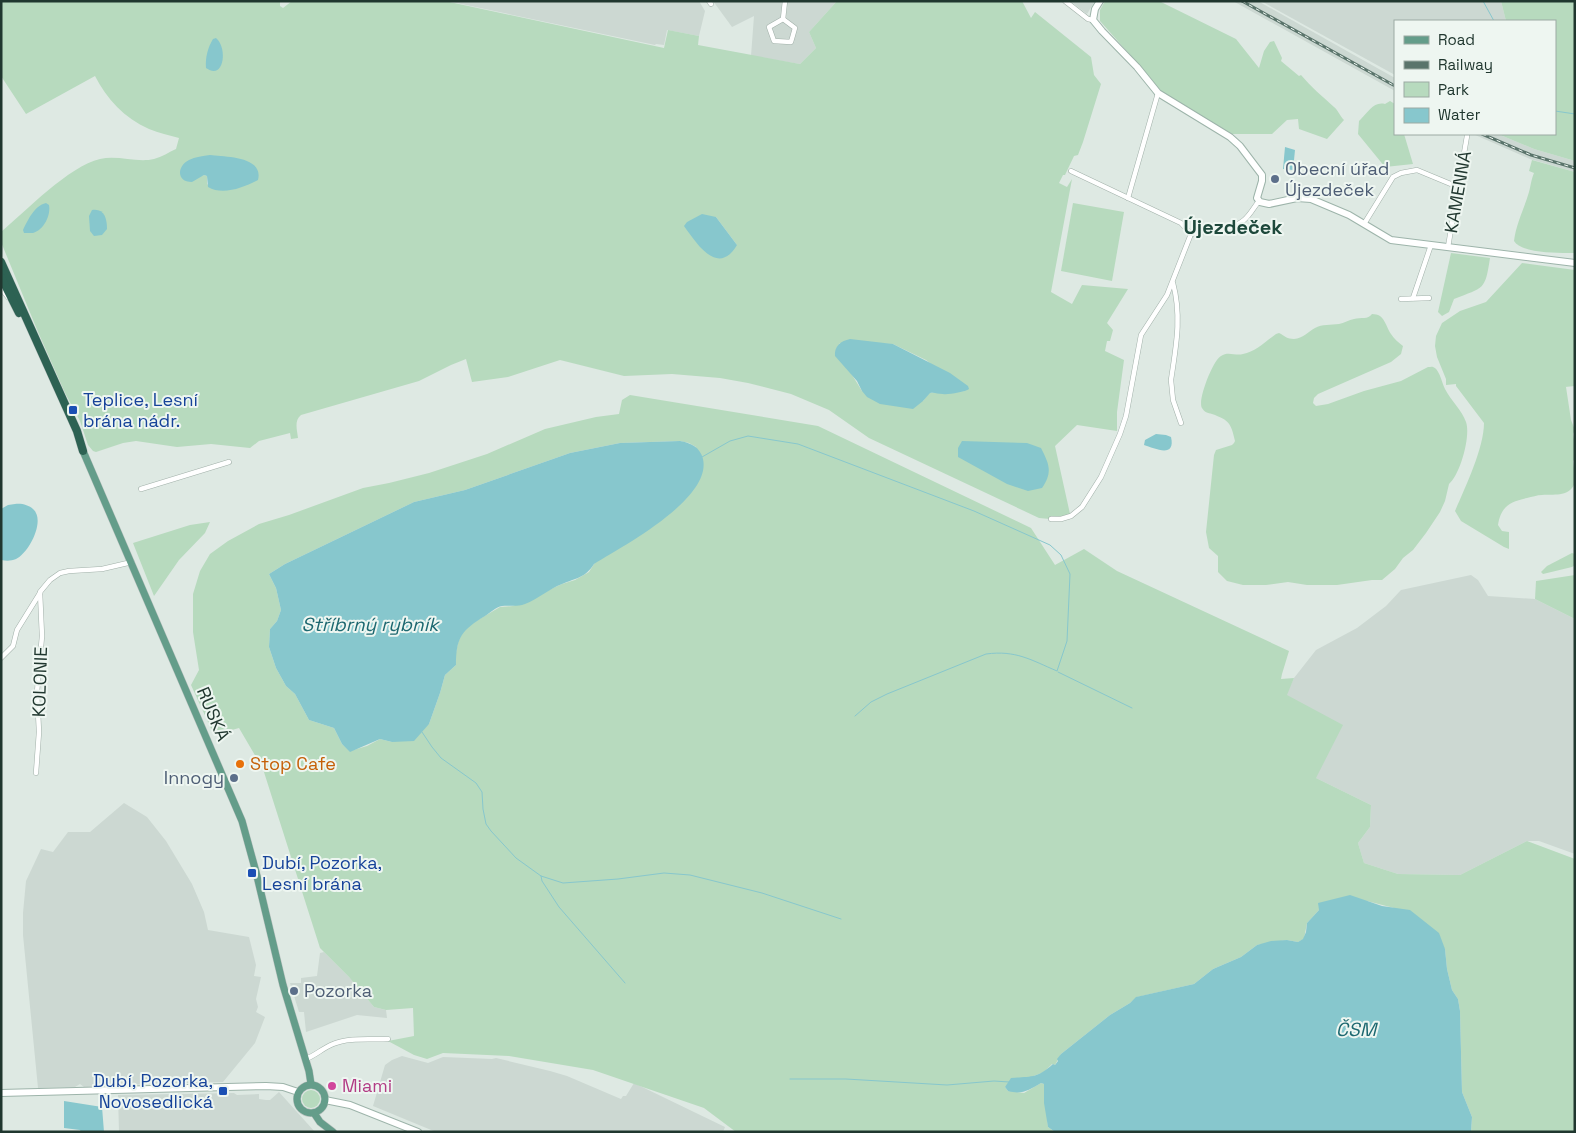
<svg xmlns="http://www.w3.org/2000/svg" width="1576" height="1133" font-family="'Space Grotesk',sans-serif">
<rect width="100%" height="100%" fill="#dee9e3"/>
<g fill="#ccd8d2">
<polygon points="447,1 699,1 705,11 699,36 667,30 664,45 656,44 655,45"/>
<polygon points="713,1 837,1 809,32 816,48 800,64 751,56 754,16 732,27"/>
<polygon points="1070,1 1095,1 1087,14"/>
<polygon points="1233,1 1258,1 1290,19 1395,78 1395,91"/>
<polygon points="1261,1 1501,1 1506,21 1395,21 1395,75"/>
<polygon points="1473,134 1498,134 1534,149 1575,161 1575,172 1530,159"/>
<polygon points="1471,575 1478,580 1488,596 1535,599 1575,619 1575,854 1539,841 1527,841 1460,875 1398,874 1364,863 1358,843 1370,827 1371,805 1316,778 1286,695 1294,678 1316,650 1357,628 1386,606 1401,590"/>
<polygon points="124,803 147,817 166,841 192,884 204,912 208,930 249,937 256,965 254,976 261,977 256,999 258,1007 256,1012 265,1017 255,1043 223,1082 121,1085 114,1083 111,1084 108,1086 84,1087 80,1084 75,1087 38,1088 23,935 23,913 26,881 41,849 53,852 68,832 90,832"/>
<polygon points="324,952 349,977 374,1007 386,1010 387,1018 357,1015 306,1032 304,1012 299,1012 290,983 301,983 301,978 317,976 320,953"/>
<polygon points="402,1056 428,1063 443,1057 492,1059 496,1058 550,1071 567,1076 621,1099 623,1096 626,1096 634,1083 725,1127 723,1132 436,1132 373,1106 385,1065 392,1060"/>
<polygon points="279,1092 315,1132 119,1132 118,1095 234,1093 237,1095 259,1094 259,1099 266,1100 270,1100"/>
</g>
<g fill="#b7dabe" fill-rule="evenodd">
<path d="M1 1H280V6L283 8 292 1H445L664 48 668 30 699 36 698 45 800 64 816 48 809 32 837 1H1022L1031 18 1035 12 1091 57 1094 75 1101 84 1083 142 1078 155 1074 156 1065 175H1063L1059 183 1067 187 1072 179 1051 292 1072 304 1082 285 1128 289 1107 323 1113 330 1110 341H1107L1105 351 1124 360 1117 412V431L1077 425 1055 446 1070 514 1059 517 1051 516 1050 519 1039 518 869 438 829 410 791 394 748 383 720 378 672 374 624 376 560 360 508 377 472 382 466 359 451 365 419 381 301 415C294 421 297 429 298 438L291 439 290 433 259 441 250 448 211 444 177 447 136 441 123 443 96 452 93 451 88 445 80 421 65 393 38 332 1 242V232C26 211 69 166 100 159 118 155 137 163 154 159 162 157 169 152 176 149L179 138C169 135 159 133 149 129 124 118 107 99 95 76L26 114 1 76ZM228 157 207 185V176L204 175 196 178ZM716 217 737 245 687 222ZM840 343 893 344 926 360 965 391 929 393 923 401 862 391 836 349Z"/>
<path d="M1105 1H1159L1236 39 1259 68 1264 51 1270 42 1274 41 1282 58 1281 61 1299 76 1301 75C1311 87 1322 96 1334 107 1338 110 1340 116 1344 120L1327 139 1299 129 1298 119 1287 120 1272 134H1232L1159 90 1149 76 1100 21V10Z"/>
<polygon points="1501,1 1575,1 1575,161 1534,149 1498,134 1555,134 1555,21 1506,21"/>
<path d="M1390 101 1395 104V134H1404L1413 164 1385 167 1358 134 1359 121 1361 119C1368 112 1374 101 1385 104Z"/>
<path d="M1532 160 1575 172V253C1560 253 1522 254 1514 241 1516 224 1524 209 1529 192 1531 185 1531 180 1534 173L1529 171Z"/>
<polygon points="1073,203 1124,212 1112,281 1061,271"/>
<path d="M1451 253 1490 258C1485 291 1484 287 1454 299L1449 312 1442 316 1438 312Z"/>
<path d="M1522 263 1575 270V386L1565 387H1566L1571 420 1575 430 1573 434 1575 445V459L1573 461C1574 469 1576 477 1574 485 1568 497 1553 494 1542 495 1537 495 1532 497 1527 498 1510 502 1501 506 1498 525L1502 531 1509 532V549L1504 547 1461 521 1455 511C1465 488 1484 448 1484 423L1456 386V384L1446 385V379L1437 357 1435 346 1436 336 1442 323 1460 311 1486 302Z"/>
<path d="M1372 314C1385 314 1385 325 1391 334 1394 339 1399 343 1403 346L1401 354 1391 362 1318 394 1314 398 1313 403 1316 406 1328 404 1364 391 1401 381 1428 367C1431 367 1432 366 1435 368 1440 372 1442 383 1445 389 1451 401 1462 410 1466 422 1471 436 1460 475 1449 484L1445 501 1440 512 1426 533 1413 550 1403 558 1395 569 1382 580H1372L1337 585H1307L1288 582 1266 585H1243L1227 581 1218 572V556L1209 548 1206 532 1214 455 1216 450 1232 445 1234 443 1235 441C1231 423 1229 420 1212 414 1208 413 1204 412 1202 408 1197 401 1213 360 1221 356 1228 351 1235 356 1243 354 1255 352 1266 341 1276 334L1279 333C1285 336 1287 339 1294 339 1303 338 1308 332 1315 328 1322 324 1331 325 1339 324 1344 323 1349 320 1354 319 1361 317 1368 320 1372 314Z"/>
<path d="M630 395 818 426 1031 528 1055 565 1084 549 1117 571 1289 651 1282 674 1281 679 1294 678 1287 695 1343 725 1316 778 1371 805 1370 827 1358 843 1364 863 1398 874 1460 875 1527 841 1575 859V1132H1471L1472 1117 1462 1092 1460 1011 1458 999 1452 990 1447 969 1445 949 1394 908 1367 901 1319 910 1307 923 1304 939 1298 942 1287 940 1257 945 1241 957 1213 969 1194 984 1137 997 1130 1003 1110 1015 1061 1054 1055 1065 1052 1064 1044 1072 1005 1087 1008 1091 1024 1093 1041 1083 1044 1084 1048 1127 1055 1132H736L704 1108 593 1070 509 1056 443 1053 427 1059 414 1055 388 1041 414 1036 413 1008 386 1010 374 1007 349 977 320 948 263 769 239 728 214 735 191 685 199 670 193 632V594L200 571 210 554 228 541 259 524 289 515 363 488 389 483 429 473 487 454 545 429 596 417 619 414 622 400ZM680 441 689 443 696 447 594 564 589 572 575 580 562 584 513 606 500 607 471 624 462 632 458 643 456 652V665L445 675 440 693 429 724 392 742 380 739 367 746 350 751 342 744 334 728 309 720 295 694 286 686 276 668 269 647 270 629 277 621 281 610 276 588 269 574 285 564 414 502 465 490 570 453 620 443Z"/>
<polygon points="210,522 205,533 179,560 154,596 133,543 190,525"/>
<polygon points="1572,553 1575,554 1575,565 1572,567 1543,574 1541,572 1547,566"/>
<polygon points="1575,575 1575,619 1535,599 1536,581"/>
<circle cx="311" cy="1099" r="9"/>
</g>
<g fill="#87c7cd">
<path d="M216 38C228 48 224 81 206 68 205 58 208 47 213 39Z"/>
<polygon points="1285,147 1295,150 1293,170 1283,169"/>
<path d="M210 155C225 157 264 156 258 180 245 187 223 196 208 187L207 176 204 175 192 182C176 182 177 166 189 160 195 157 203 156 210 155Z"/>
<path d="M46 203 49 205C51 215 44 230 33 233 32 233 26 233 24 233L23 230C28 220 34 206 46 203Z"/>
<path d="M92 210C104 208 107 218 107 229L102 235 94 236 90 231 89 216Z"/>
<path d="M702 214 716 217 737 245C718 277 697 244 684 226L687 222Z"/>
<path d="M850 339 893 344 950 373 968 386 969 389C965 392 947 395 943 394 937 394 935 392 930 393L923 401 913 409 880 404 867 397 862 391 857 381 835 356C834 346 841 341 850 339Z"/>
<path d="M1156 434 1166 435 1171 437C1176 459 1154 448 1144 445L1145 440Z"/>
<path d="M680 441C691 443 700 447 703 459 712 499 623 546 594 564 585 578 576 578 562 584 549 589 538 599 525 604 517 607 509 605 502 606 496 607 490 613 485 616 462 630 456 637 456 665L445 675 440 693 429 724 414 741 392 742 380 739 350 752 342 744 334 728 309 720 295 694 286 686 276 668 269 647 270 629 277 621 281 610 276 588 269 574 285 564 414 502 465 490 570 453 620 443Z"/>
<path d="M962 441 1027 443 1041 448C1049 464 1053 472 1042 488L1028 491 1007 484 958 457V448Z"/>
<path d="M15 504C21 503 29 505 33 509 46 520 29 553 16 559 11 561 7 561 1 560V509L8 505Z"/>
<path d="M1350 895 1382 906 1410 910 1439 933 1445 949 1447 969 1452 990 1458 999 1460 1011 1462 1092 1472 1117 1471 1132H1055L1048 1127 1044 1103V1084L1041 1083C1029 1090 1022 1095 1008 1091L1005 1087 1011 1078C1032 1076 1036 1079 1053 1064L1055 1065 1058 1061 1057 1059 1061 1054 1110 1015 1130 1003 1136 997 1194 984 1213 969 1241 957 1257 945 1271 941 1287 940 1298 942 1303 939 1306 932 1307 923 1319 910 1318 903Z"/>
<polygon points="64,1101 102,1107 104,1132 81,1132 80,1130 64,1128"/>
</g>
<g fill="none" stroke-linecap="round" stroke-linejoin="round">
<g stroke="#87c7cd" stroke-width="1">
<polyline points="1483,1 1494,21"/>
<polyline points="1555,111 1575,114"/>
<path d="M702 457 730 441 748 436 798 444 974 511 1050 545 1061 555 1070 574 1067 641 1057 671C1031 660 1016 650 986 654L887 694 871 702 855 716"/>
<polyline points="1058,672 1132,708"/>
<polyline points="422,732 432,747 441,758 476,783 482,792 483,809 486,824 491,831 516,858 541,876 563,883 618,879 664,873 690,875 762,893 841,919"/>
<polyline points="541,876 542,881 559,907 625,983"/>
<polyline points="790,1079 846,1079 947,1085 994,1081 1009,1082"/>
</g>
<defs>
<g id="street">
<polyline points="709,1 711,4"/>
<polyline points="1065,1 1088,19 1093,20"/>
<polygon points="783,19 795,28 791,42 774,41 769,27"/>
<polyline points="783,19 785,1"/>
<path d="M1071 171 1181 223 1191 234C1207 231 1231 231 1244 220 1250 215 1254 207 1259 201"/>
<polyline points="1128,198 1158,93"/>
<polyline points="1364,224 1393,177 1401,173 1417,170 1458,187"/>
<polyline points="1448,247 1467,136"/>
<path d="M1173 283C1182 317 1176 346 1171 380L1173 400 1181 423"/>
<polyline points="1,288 8,297"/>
<polyline points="1413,298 1431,245"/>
<polyline points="1401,299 1429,298"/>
<polyline points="141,489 229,462"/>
<polyline points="1051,519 1061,519 1071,516 1082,507 1101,477 1120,434 1126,416 1141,335 1167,295 1191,234"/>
<polyline points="1,658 13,646 17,630 40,593"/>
<polyline points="36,773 39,732 37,692 42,636 40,592 50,580 60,573 69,571 102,569 132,562"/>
<path d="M306 1059C316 1055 323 1048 333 1044 349 1037 371 1040 388 1039"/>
</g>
<g id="secondary">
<polyline points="1100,1 1095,9 1093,20 1102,31 1137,67 1158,93 1230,137 1240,146 1262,175 1262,181 1257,198 1260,202 1269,204 1297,198 1311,199 1349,215 1391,240 1575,263"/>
<polyline points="1,1093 266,1086 283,1087 298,1092"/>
<polyline points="325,1100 350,1105 418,1132"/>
</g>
<g id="primary">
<polyline points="83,451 242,821 256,872 283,985 309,1071 311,1084"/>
<circle cx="311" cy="1099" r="14"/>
<polyline points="314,1113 320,1122 333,1132"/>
</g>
<g id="highway">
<polyline points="1,262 77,431 83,451"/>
<polyline points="1,277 19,313"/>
</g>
</defs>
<use href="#street" stroke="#a1b0a9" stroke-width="5.5"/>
<use href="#secondary" stroke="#9db4aa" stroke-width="8"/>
<use href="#primary" stroke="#bcc3c1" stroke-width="8"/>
<use href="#highway" stroke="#bcc3c1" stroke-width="9"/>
<use href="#street" stroke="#fff" stroke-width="4.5"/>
<use href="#secondary" stroke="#fff" stroke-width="6"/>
<use href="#primary" stroke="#649d8a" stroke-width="7"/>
<use href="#highway" stroke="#2d6253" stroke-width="8"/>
<defs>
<g id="rail">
<polyline points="1242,1 1395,86"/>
<polyline points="1482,134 1531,155 1575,168"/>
</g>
</defs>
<use href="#rail" stroke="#5a746b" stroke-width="3"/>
<use href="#rail" stroke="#eef6f1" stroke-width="1" stroke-dasharray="4" stroke-linecap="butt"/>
</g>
<g fill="#5c6f8a" stroke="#eef6f1" stroke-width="2">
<circle cx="1275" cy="179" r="5"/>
<circle cx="234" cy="778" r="5"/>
<circle cx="294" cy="991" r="5"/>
</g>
<g fill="#1a4fb4" stroke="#eef6f1" stroke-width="2">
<rect x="68" y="405" width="10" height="10" rx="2.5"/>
<rect x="247" y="868" width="10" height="10" rx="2.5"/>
<rect x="218" y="1086" width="10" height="10" rx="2.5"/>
</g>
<circle fill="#e8710a" stroke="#eef6f1" stroke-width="2" cx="240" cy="764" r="5"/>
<circle fill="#d1479c" stroke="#eef6f1" stroke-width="2" cx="332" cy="1086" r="5"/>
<g text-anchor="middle" stroke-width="4" stroke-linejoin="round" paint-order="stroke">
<g font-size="18" fill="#4e5e75" stroke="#eef6f1" text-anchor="start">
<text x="1285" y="175">Obecní úřad<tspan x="1285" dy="21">Újezdeček</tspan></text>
<text x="224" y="784" text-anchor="end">Innogy</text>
<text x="304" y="997">Pozorka</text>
</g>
<g font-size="18" fill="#20372f" stroke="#eef6f1">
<text transform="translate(1458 192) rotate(-80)" y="6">KAMENNÁ</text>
<text transform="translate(40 682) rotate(-88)" y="6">KOLONIE</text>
<text transform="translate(213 714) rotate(67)" y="6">RUSKÁ</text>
</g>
<g font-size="18" fill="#164399" stroke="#eef6f1" text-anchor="start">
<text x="83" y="406">Teplice, Lesní<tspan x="83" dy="21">brána nádr.</tspan></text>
<text x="262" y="869">Dubí, Pozorka,<tspan x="262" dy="21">Lesní brána</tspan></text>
<text x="213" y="1087" text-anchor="end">Dubí, Pozorka,<tspan x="213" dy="21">Novosedlická</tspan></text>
</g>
<g font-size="18" fill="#c56008" stroke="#eef6f1" text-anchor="start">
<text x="250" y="770">Stop Cafe</text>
</g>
<g font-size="18" fill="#b23c85" stroke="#eef6f1" text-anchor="start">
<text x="342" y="1092">Miami</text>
</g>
<g font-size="19" font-style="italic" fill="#1d6870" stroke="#eef6f1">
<text x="370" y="631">Stříbrný rybník</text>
<text x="1356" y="1036">ČSM</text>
</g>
<g font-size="20" font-weight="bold" fill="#1d483b" stroke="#eef6f1">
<text x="1233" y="234">Újezdeček</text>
</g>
</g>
<rect width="1576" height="1133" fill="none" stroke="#20372f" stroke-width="5"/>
<rect x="1394" y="20" width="162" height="115" fill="#eef6f1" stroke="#9caaa3"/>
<rect x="1404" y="36" width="25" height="8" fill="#649d8a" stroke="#9caaa3"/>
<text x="1438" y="45" font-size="15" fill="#20372f">Road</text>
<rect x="1404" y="61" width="25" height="8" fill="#5a746b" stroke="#9caaa3"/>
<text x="1438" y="70" font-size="15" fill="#20372f">Railway</text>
<rect x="1404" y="82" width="25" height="15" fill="#b7dabe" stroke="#9caaa3"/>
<text x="1438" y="95" font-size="15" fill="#20372f">Park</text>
<rect x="1404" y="108" width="25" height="15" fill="#87c7cd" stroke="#9caaa3"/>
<text x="1438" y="120" font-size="15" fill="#20372f">Water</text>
</svg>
